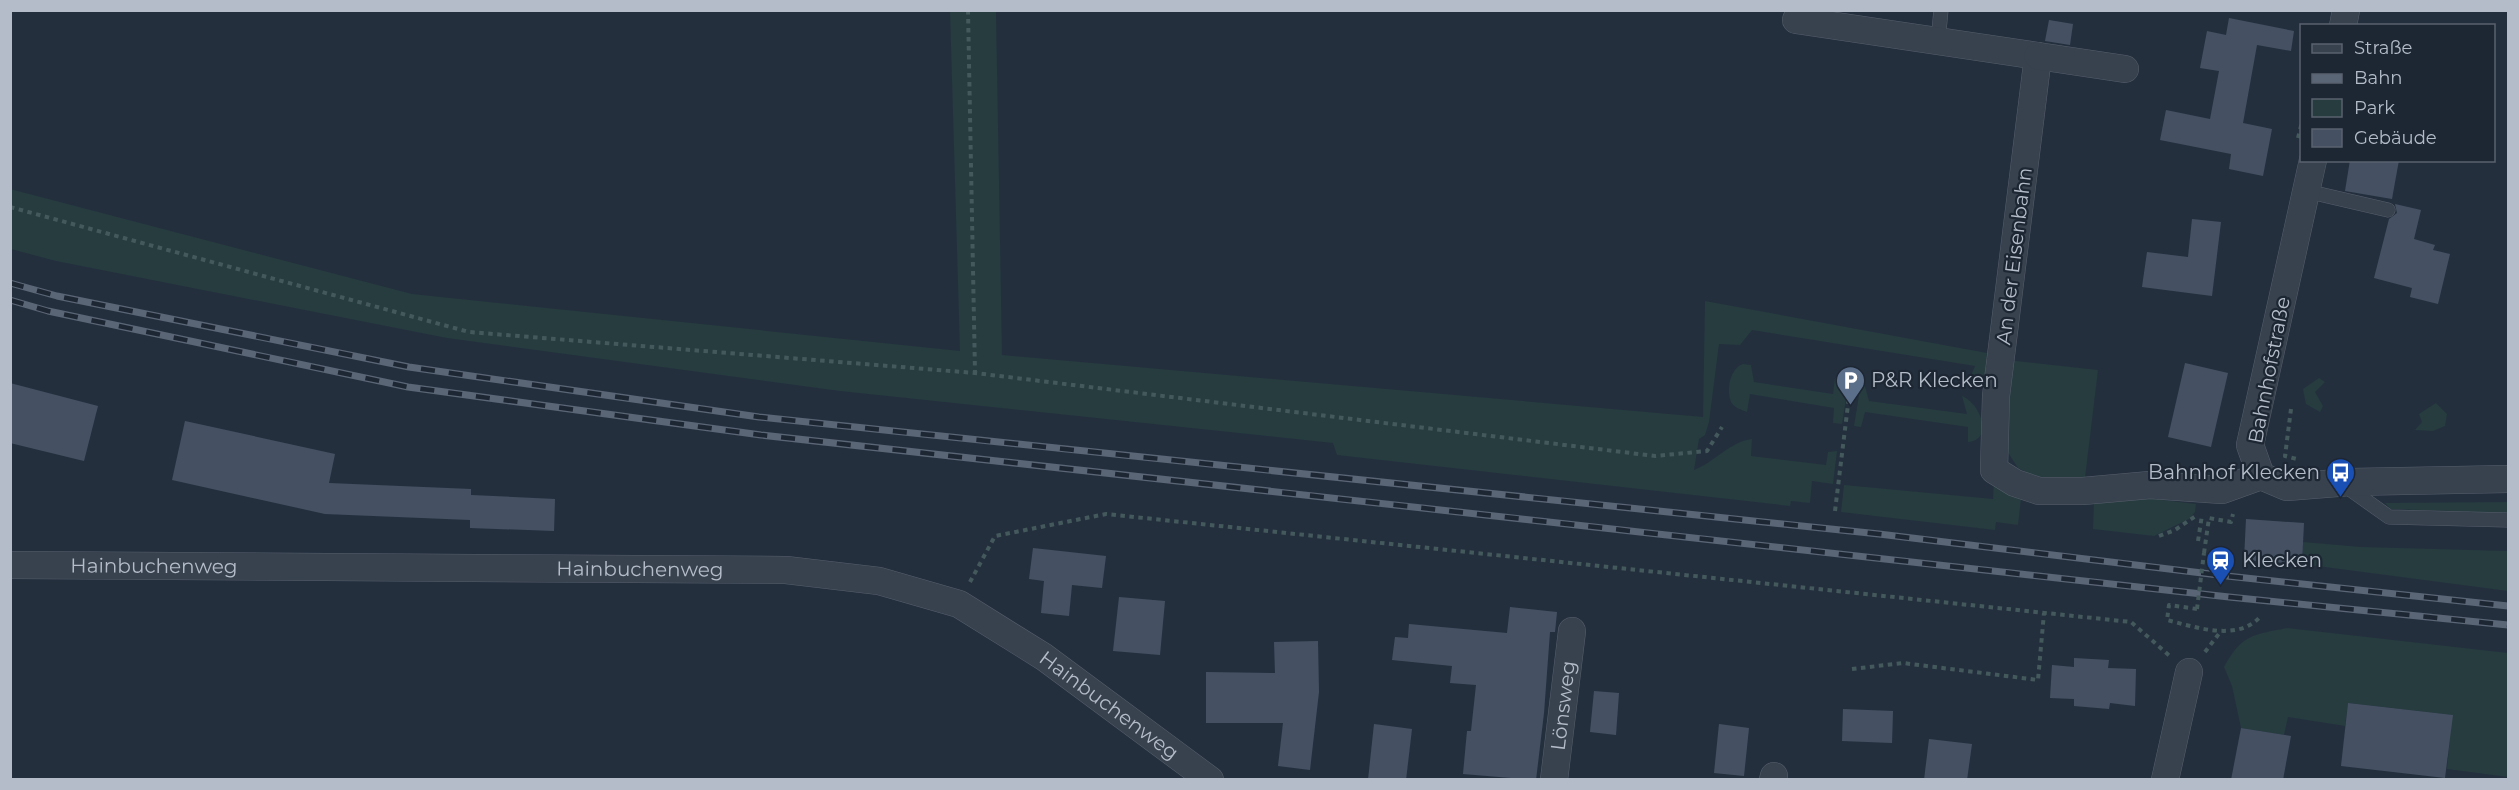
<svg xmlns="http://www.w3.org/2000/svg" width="2519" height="790" font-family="Montserrat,sans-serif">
<rect width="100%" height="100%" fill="#242f3e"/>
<g fill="#263c3f">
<path d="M950 11H996L1002 355 1703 417 1705 301 1987 353 1985 373 1980 380H1969L1975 366 1752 330 1740 345 1719 344 1709 422 1705 435 1699 439 1694 470C1715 462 1729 442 1752 439L1751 456 1826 465 1828 452 1837 451 1833 484 1812 481 1810 503 1791 501 1790 506 1337 455 1333 443 840 391 447 338 56 261 11 249 10 189 412 294 960 351Z"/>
<polygon points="2008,360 2098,370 2085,478 2053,480 2032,475 2018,468 2007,451"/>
<path d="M1743 364 1751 365 1754 382 1833 394 1835 378 1849 380 1842 424 1833 423 1834 408 1750 394 1747 412C1742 410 1734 408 1731 402 1726 390 1730 368 1743 364Z"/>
<polygon points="2319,378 2325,382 2315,392 2323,406 2320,412 2306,404 2303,389"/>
<path d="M1861 383H1864L1869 401 1967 414 1962 396C1980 403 1995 440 1968 442V427L1865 412 1861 427 1854 426Z"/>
<polygon points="2436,403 2447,414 2445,426 2433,431 2415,430 2422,422 2419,414"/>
<polygon points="1994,480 2010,496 2021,499 2018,525 1996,522 1995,530 1841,512 1844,485 1993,499"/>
<polygon points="2146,498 2196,504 2195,512 2189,519 2154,536 2093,529 2094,502"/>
<polygon points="2508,502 2508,513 2391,509 2385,503"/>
<polygon points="2303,542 2361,547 2508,551 2508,591 2302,564"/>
<path d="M2287 628 2508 653V777L2447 769 2452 715 2348 703 2345 726 2288 717 2284 735 2241 728 2232 686 2224 667C2242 634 2253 635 2287 628Z"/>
</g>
<g fill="#455162">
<polygon points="2229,18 2294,31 2291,51 2257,45 2243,123 2272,129 2263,176 2229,169 2231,154 2160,140 2166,110 2210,119 2219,71 2200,68 2207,31 2226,35"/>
<polygon points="2049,20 2073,24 2070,45 2045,41"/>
<polygon points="2350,160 2399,160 2392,199 2345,191"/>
<polygon points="2395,204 2421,210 2414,239 2435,245 2433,250 2450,254 2438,304 2410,297 2412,288 2374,278 2389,219 2397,213"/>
<polygon points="2192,219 2221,222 2212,296 2142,287 2147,252 2188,257"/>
<polygon points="2185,363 2228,373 2211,447 2168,437"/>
<polygon points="10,383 98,406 84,461 10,443"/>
<polygon points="185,421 335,454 329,483 471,489 471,495 555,499 554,531 470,528 470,520 325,514 172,480"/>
<polygon points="2246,519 2304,523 2302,564 2244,560"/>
<polygon points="1033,548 1106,556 1102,588 1072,585 1069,616 1041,613 1044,581 1029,579"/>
<polygon points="1119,597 1165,601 1160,655 1113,651"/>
<polygon points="1510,607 1557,612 1555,632 1550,632 1544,713 1536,780 1463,774 1467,731 1471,731 1476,685 1450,683 1452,666 1392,660 1395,637 1408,638 1409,624 1507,633"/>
<polygon points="1318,641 1319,692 1310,770 1278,766 1283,723 1206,723 1206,672 1275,673 1274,642"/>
<polygon points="2074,658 2109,660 2108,668 2136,669 2135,706 2110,703 2109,709 2074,706 2074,699 2050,698 2052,665 2074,667"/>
<polygon points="1594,691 1619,693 1616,735 1590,732"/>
<polygon points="2348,703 2453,715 2445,778 2341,766"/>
<polygon points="1843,709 1893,711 1892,743 1842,741"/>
<polygon points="1374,724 1412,729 1406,780 1368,780"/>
<polygon points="1719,724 1749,728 1744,776 1714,773"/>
<polygon points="2241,728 2291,736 2283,780 2231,780"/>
<polygon points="1929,739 1972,744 1967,780 1924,780"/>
</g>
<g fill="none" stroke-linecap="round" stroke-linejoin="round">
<defs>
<g id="lane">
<polyline points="1938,41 1941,10"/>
<polyline points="2306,191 2388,210"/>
<polyline points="2344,485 2389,517 2508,520"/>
</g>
<g id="street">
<polyline points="1796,20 2038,56 1996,396 1994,470 2015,483 2039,491 2083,491 2150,485 2222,490 2261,476"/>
<polyline points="2343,26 2346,10"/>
<polyline points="2038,56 2125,69"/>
<polyline points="2313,160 2250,445 2261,476 2287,487 2350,482 2508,479"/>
<path id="s1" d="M10 565 786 570 879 581 959 604 1044 657 1210 780"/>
<path id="s2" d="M1554 780 1572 631"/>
<polyline points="1773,780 1774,776"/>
<polyline points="2165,780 2189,672"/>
</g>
</defs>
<use href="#lane" stroke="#565f6c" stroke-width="15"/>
<use href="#street" stroke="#565f6c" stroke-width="28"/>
<g stroke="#44595c" stroke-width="4" stroke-dasharray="4.5 4.5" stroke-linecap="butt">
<polyline points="968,10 975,373"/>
<polyline points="2298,138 2302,122"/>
<polyline points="10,207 469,332 975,373 1655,456 1707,451 1722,427"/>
<polyline points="2291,409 2285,456 2297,459"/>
<polyline points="1835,511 1852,372"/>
<polyline points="2159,536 2175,530 2197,515"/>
<polyline points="2198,541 2202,515"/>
<polyline points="2204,553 2209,518 2231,522 2233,514"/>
<polyline points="970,582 995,536 1106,514 2131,622 2171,657"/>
<path d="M2197 609 2169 605 2167 620C2195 627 2237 642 2260 617"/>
<polyline points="2205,652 2221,631"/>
<polyline points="1852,669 1903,663 2038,680 2044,613"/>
</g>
<use href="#lane" stroke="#38414e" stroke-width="14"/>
<use href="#street" stroke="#38414e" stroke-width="27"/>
<defs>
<g id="rail">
<polyline points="10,283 57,296 409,367 759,417 1879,534 2227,576 2508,606"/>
<polyline points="10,300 48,311 408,387 761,435 2229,597 2508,625"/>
</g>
</defs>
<use href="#rail" stroke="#5a6575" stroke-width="7"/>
<use href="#rail" stroke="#1d2633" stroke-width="4.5" stroke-dasharray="14" stroke-linecap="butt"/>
<polyline stroke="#44595c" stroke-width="4" stroke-dasharray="4.5 4.5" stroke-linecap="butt" points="2197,609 2204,553"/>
</g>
<defs>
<symbol id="parking-pin" viewBox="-11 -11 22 30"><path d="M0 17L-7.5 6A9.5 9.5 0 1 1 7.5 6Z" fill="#5c6f8a" stroke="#1d2633"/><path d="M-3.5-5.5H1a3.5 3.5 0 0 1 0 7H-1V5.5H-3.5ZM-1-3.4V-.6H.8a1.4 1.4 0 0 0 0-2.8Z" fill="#fff"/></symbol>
<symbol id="bus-pin" viewBox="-11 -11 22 30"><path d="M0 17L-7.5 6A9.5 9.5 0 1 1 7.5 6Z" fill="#1a4fb4" stroke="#1d2633"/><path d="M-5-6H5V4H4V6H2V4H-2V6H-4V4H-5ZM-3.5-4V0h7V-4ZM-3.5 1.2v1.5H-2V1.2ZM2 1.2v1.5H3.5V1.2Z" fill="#fff"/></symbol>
<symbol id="station-pin" viewBox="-11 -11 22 30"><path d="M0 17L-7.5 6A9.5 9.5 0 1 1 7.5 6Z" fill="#1a4fb4" stroke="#1d2633"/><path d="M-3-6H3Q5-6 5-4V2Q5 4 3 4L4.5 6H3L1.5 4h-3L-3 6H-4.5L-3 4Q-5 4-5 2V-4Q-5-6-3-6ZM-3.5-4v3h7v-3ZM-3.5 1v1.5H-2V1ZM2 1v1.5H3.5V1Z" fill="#fff"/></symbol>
</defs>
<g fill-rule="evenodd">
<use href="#parking-pin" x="1834" y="364" width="33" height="45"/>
<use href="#bus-pin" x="2324" y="456" width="33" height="45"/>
<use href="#station-pin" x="2204" y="544" width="33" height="45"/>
</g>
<g text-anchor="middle" stroke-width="4.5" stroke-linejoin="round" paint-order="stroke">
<g font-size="20" fill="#b4bcc9" stroke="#1d2633">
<text transform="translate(2014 256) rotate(-83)" y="7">An der Eisenbahn</text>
<text transform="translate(2269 370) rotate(-79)" y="7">Bahnhofstraße</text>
<text dy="7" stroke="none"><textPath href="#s1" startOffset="144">Hainbuchenweg</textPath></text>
<text dy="7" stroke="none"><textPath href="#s1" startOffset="630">Hainbuchenweg</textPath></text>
<text dy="7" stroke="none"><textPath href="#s1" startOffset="1134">Hainbuchenweg</textPath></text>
<text dy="7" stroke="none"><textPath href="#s2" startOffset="75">Lönsweg</textPath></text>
</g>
<g font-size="20" fill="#b4bcc9" stroke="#1d2633" text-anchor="start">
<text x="1871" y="387">P&amp;R Klecken</text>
<text x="2320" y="479" text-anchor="end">Bahnhof Klecken</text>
<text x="2242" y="567">Klecken</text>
</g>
</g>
<rect width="2519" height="790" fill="none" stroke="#b4bcc9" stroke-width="24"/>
<rect x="2300" y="24" width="195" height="138" fill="#1d2633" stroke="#59626f" stroke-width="1.5"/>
<rect x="2312" y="44" width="30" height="9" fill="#38414e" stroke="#59626f" stroke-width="1.5"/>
<text x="2354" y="54" font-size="18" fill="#b4bcc9">Straße</text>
<rect x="2312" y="74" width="30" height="9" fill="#5a6575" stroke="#59626f" stroke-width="1.5"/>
<text x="2354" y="84" font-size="18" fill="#b4bcc9">Bahn</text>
<rect x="2312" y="99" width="30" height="18" fill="#263c3f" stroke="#59626f" stroke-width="1.5"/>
<text x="2354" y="114" font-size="18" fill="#b4bcc9">Park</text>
<rect x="2312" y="129" width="30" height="18" fill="#455162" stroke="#59626f" stroke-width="1.5"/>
<text x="2354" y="144" font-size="18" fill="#b4bcc9">Gebäude</text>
</svg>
